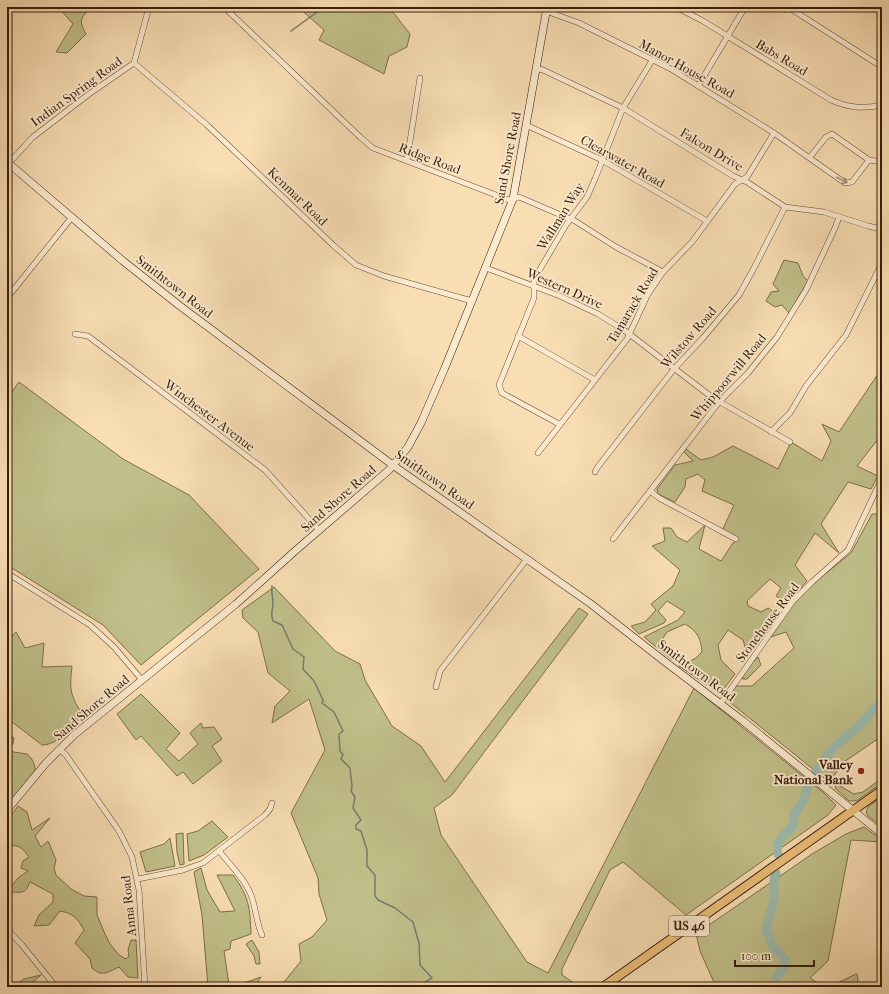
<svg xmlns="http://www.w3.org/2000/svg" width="889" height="994" font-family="'IM FELL French Canon',serif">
<rect width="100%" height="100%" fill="#f9deb4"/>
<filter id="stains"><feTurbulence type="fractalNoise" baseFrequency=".005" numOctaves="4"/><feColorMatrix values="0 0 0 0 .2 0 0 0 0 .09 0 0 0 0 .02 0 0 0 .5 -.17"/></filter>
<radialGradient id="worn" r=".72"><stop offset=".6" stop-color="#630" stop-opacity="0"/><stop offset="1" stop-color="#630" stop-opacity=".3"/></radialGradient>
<g fill="#c1c08a" stroke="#7e6e4a">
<path d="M58 7H91C81 18 78 20 86 34L67 53 56 52 73 24Z"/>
<polygon points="298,7 389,7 410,34 407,47 389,56 384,74 319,40 324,30"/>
<polygon points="784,260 798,263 803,276 808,281 789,313 782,305 775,307 766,301 771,292 779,291 773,284"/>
<path d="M882 368V442L879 438 857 466 878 476 871 489 848 482 821 524 839 553 815 533 795 565 807 581 787 603 776 596 781 588 770 579 747 601 748 606 761 612 768 608 779 615 752 651 746 650 743 640 728 630 718 645 721 660 735 674 720 694 679 666 696 658 702 652C701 638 697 631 685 624L667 632 663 638 666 645 677 655 672 660 644 637 678 620 685 612 667 601 658 611 666 620 664 623 639 634 631 626 645 622 656 610 651 604 673 586 680 570 652 546 665 541 663 528H671L677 537 687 542 705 525 699 549 721 561 733 543 736 541 722 531 734 505 702 491 705 480 698 474 686 479 685 487 675 502 658 494 657 489 675 465 693 461 684 452 686 449 701 460 713 457 733 446 778 469 791 442 822 461 831 441 822 424 839 432Z"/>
<polygon points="19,382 123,459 189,495 259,569 141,665 103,625 7,565 7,398"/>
<polygon points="872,514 882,514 882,736 844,762 829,782 727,700 736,686 752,686 794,648 786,632 771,637 796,600 820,578 851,553"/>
<polygon points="274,587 335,651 360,664 365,680 392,726 421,746 445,782 579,608 588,614 452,795 434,808 441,835 527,962 548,973 694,688 825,794 836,805 828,815 686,915 623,862 610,870 562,969 562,975 580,987 280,987 301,961 299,944 312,937 327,920 319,894 318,878 291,813 325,750 309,699 272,723 275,706 290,691 268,673 258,632 243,618 242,610"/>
<path d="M16 632 25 648 44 643 42 667 72 666C70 685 69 693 79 709L88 711C75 723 60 745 42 745L7 718V641Z"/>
<polygon points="758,657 761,665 747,679 742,679 746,670"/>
<polygon points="141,694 180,733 166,749 179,761 198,744 190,733 201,723 203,728 214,727 222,739 212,746 222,761 193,784 183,772 177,776 141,736 136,740 117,714"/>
<polygon points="7,732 14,738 13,744 7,745"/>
<path d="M7 751 27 754C33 759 35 764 35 772L7 805Z"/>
<polygon points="882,778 882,783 856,801 855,800 855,801 849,801 835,788 838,781 841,780 843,781 840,786 854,794 863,792"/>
<polygon points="882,796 882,827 868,816 866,812 868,807"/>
<path d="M18 806 27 812 32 830 50 818 35 836 41 847 48 841 56 860 54 868 56 875 71 889 84 896 97 897V915L105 934 110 944 119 955 126 959 129 956 128 950 131 940H136L138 978 128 977 119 967 106 973H99L92 968 90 959 75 943 84 930C78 919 73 913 60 911L49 925 34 926 39 915 53 902V894L30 882C26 892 24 893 13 892L9 896 12 906 7 911V892L18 878 28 871 21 868 23 861 29 857C21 846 20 846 7 845V821Z"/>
<polygon points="212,821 228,837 204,855 189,861 187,834 198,831"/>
<polygon points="864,827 882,840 882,842 851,840 828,961 810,978 824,987 716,987 700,951 696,934 812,854 846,834"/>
<polygon points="183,833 184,864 180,865 177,852 176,834"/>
<polygon points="170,838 175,866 146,872 140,852 164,844"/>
<path d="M201 868 207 890 220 912 235 911 217 875H233C249 896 250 908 251 934L231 941 230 949 224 951 229 985 247 982 261 977 254 987H208L202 915 194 872Z"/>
<polygon points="252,940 259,952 260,964 256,964 254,956 246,944"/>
<polygon points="857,974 859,987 829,987 856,974"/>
<polygon points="41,975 27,987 12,987 24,979"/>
</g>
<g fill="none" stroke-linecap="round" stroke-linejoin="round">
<g stroke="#767c6e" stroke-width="1.5">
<polyline points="291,31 324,7"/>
<path d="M272 586C271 593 273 596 273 603 273 610 270 612 273 621L282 625 293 649 304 657 303 669 314 681 323 700 322 703 334 712 343 731 339 734 340 751 343 755 341 759 350 768 352 787 351 791 355 797 353 808 361 820 356 825V829L361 831 367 850V866L375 875V896L378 900 395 908 413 922 419 943 420 965 432 978 425 982 426 987"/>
</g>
<g stroke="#9ebcb0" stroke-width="9">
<polyline points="815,773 830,751 860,725 882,700"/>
<path d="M778 854C775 841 785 834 793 826L794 814 803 801 810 779"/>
<path d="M776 873 774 879V900L766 929 774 948 785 959 784 969C778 974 773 978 777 987"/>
</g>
<defs>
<g id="street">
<polyline points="224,7 360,137 373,148 509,200 519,197 575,221 616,247 663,272"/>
<path d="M676 7 703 21 831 100C849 108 863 109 882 105"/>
<polyline points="788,7 882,67"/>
<polyline points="546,11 579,23 671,69 774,133 845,183 852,182 869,160"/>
<polyline points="134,63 207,125 333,245 356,265 384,276 472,301"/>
<polyline points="536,68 543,70 623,108 733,176 747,182 785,207 824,212 868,226 882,229"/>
<polyline points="698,86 745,7"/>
<polyline points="526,125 602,160 707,221"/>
<polyline points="810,157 826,137 832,134 869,160 882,162"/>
<polyline points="407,160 420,78"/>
<polyline points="9,163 33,137 89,94 134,63 149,7"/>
<polyline points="486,268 560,296 598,314 624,330 713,398 790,442"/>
<polyline points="7,298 72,217"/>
<polyline points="75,334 88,336 265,470 319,530"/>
<polyline points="518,336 595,380"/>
<polyline points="559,424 502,393 499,385 534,298 534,280 536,276 566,225 587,197 595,179 623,108 653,59"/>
<polyline points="771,432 790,413 806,386 846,335 882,263"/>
<polyline points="538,453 627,339 648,294 663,272 692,242 735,184 747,177 774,133"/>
<polyline points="595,472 597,468 674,369 703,338 739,295 754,268 785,207"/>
<polyline points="650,491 659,498 736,539"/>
<polyline points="613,539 719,402 748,373 777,337 806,290 835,228 839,217"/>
<polyline points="7,573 90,625 114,647 142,680"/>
<polyline points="436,687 440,671 527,559"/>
<polyline points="721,703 793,601 812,582 848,550 882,478"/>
<polyline points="59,749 66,755 119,831 132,857 139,890 145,987"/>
<path d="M220 852C230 865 245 879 251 895 256 908 256 922 262 935"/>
<polyline points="138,879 183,870 203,863 265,815 270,809 272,803"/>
<polyline points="7,929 22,945 56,987"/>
</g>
<g id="secondary">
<polyline points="7,162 123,261 180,306 394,466 591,604 664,661 743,721 882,834"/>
<polyline points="7,810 46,763 74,735 236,604 295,551 389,470 408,447 421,423 444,370 513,199 547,7"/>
</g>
<polyline id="primary" points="603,987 882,790"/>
</defs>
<use href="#street" stroke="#6a4d35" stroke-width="6"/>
<use href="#secondary" stroke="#3b1d0b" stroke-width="8"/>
<use href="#primary" stroke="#3b1d0b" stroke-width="10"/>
<use href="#street" stroke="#fbeace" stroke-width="5"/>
<use href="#secondary" stroke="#fbeace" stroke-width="7"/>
<use href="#primary" stroke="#ecbf7a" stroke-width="8"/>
</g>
<defs><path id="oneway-shaft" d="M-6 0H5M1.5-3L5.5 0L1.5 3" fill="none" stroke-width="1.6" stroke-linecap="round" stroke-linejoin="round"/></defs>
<use stroke="#a58e76" href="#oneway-shaft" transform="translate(842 180) rotate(28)"/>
<circle fill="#8f2418" stroke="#fbeace" stroke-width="1.5" cx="861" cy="771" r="4"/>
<g text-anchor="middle" stroke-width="3.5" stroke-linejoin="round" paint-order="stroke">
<rect fill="#fbeace" stroke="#755a46" stroke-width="1" x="669" y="916" width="40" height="20" rx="3"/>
<g font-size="12" font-weight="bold" fill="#3b1d0b">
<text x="689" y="930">US 46</text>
</g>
<g font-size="13" fill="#3b1d0b" stroke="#fbeace">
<text transform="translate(782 57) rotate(31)" y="5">Babs Road</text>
<text transform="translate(687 68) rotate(29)" y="5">Manor House Road</text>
<text transform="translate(76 91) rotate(-36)" y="5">Indian Spring Road</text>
<text transform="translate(712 149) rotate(31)" y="5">Falcon Drive</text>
<text transform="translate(430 158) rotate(21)" y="5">Ridge Road</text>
<text transform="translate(507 158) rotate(-79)" y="5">Sand Shore Road</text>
<text transform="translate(623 161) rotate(29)" y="5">Clearwater Road</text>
<text transform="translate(298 196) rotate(44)" y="5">Kenmar Road</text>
<text transform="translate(560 216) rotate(-58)" y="5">Wallman Way</text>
<text transform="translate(175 286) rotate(38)" y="5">Smithtown Road</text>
<text transform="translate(565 288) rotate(24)" y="5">Western Drive</text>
<text transform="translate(632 305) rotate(-59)" y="5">Tamarack Road</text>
<text transform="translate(688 337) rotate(-49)" y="5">Wilstow Road</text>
<text transform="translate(728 377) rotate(-50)" y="5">Whippoorwill Road</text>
<text transform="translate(210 415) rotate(37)" y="5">Winchester Avenue</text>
<text transform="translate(435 479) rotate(35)" y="5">Smithtown Road</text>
<text transform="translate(338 498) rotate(-41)" y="5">Sand Shore Road</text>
<text transform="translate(767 622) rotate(-53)" y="5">Stonehouse Road</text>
<text transform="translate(697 670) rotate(37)" y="5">Smithtown Road</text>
<text transform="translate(91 707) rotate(-40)" y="5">Sand Shore Road</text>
<text transform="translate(128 906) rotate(-96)" y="5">Anna Road</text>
</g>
<g font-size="13" font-weight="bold" fill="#3b1d0b" stroke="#fbeace" text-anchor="end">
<text x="853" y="769">Valley<tspan x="853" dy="15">National Bank</tspan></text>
</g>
</g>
<rect width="889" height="994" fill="none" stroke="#f9deb4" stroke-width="24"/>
<rect x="8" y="8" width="873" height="978" fill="none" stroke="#3b1d0b" stroke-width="2"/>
<rect x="12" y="12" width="865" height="970" fill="none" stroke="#3b1d0b"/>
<path d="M735 960v6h79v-6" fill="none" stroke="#3b1d0b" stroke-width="2"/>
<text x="741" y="960" font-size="12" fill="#3b1d0b" stroke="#fbeace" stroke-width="3" paint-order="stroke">100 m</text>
<rect width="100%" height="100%" filter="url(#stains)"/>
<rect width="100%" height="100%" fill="url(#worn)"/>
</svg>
